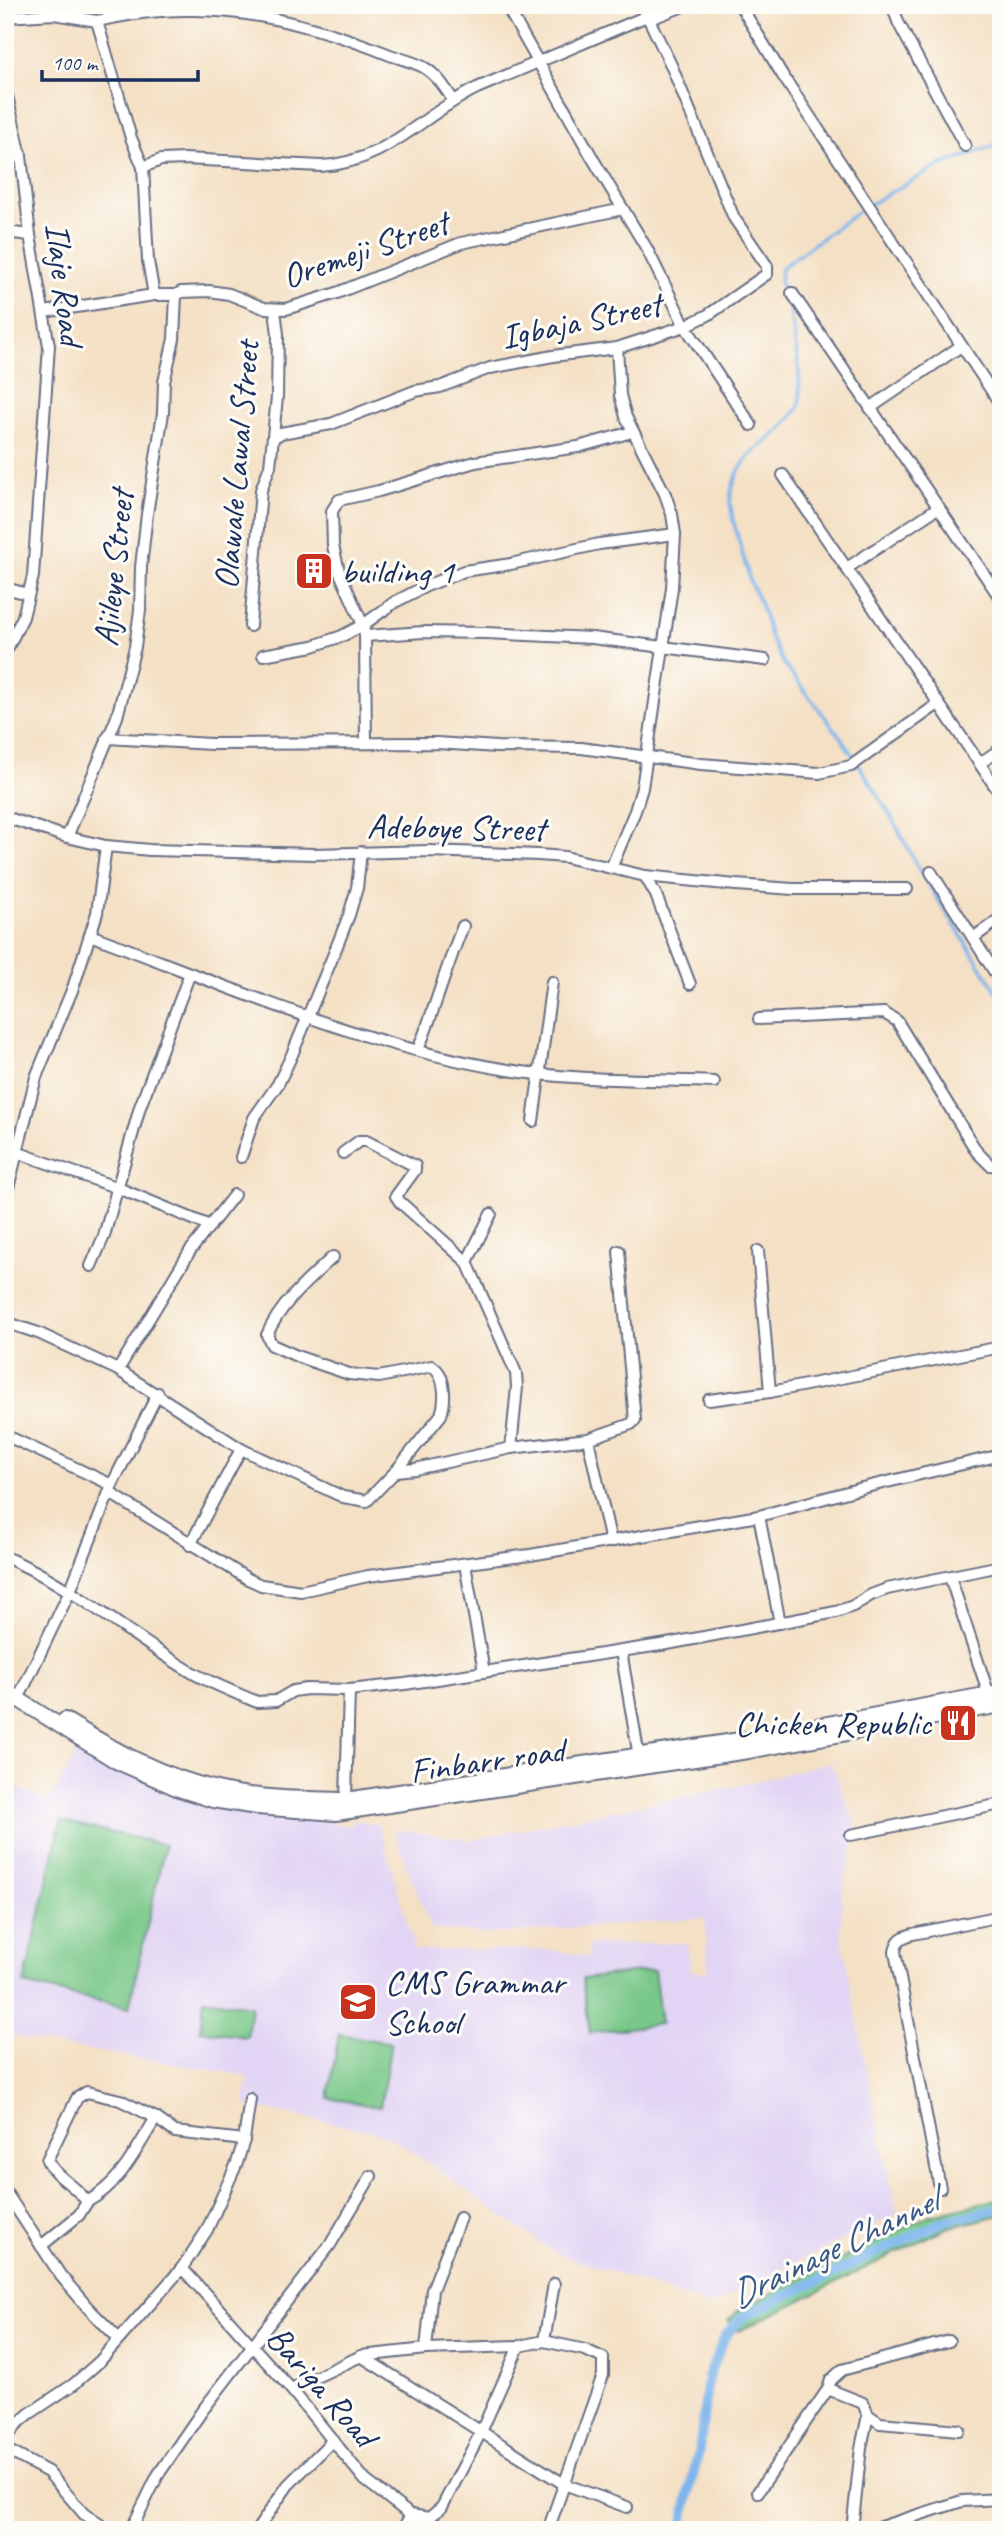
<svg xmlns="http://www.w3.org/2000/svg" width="1006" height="2535" font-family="Caveat,sans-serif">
<rect width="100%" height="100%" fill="#fdfcf7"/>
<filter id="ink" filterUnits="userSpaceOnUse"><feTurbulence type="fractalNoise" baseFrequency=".0143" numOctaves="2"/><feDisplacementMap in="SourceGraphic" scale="14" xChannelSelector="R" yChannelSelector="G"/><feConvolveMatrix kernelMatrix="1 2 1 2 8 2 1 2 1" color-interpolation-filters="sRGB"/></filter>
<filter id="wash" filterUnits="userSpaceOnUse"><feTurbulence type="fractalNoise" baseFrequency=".00686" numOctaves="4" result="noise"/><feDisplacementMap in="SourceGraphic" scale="28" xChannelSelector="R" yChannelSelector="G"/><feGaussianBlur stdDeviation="1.57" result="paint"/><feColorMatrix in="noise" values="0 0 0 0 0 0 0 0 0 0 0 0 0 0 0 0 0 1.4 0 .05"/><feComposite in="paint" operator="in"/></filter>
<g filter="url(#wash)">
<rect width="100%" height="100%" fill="#f4e0c4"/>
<polygon fill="#e1d4f4" points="82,1744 310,1815 320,1821 349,1826 356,1820 379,1825 415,1950 555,1950 587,1957 589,1945 687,1943 691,1971 708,1973 705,1918 486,1934 432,1929 404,1860 394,1829 470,1840 737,1786 831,1762 857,1829 842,1894 841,1934 870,2090 897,2214 768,2275 712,2306 553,2252 400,2143 375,2132 245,2105 248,2076 28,2040 5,2032 5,1782 48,1802"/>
<g fill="#79c889" stroke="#4a7c74" stroke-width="2">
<polygon points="61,1821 165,1845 129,2008 24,1984"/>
<polygon points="654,1970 661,2024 590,2033 582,1979"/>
<polygon points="204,1999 251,2006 247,2037 200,2030"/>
<polygon points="339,2034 391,2043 380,2107 328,2098"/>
<polygon points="1001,2198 1001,2215 946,2228 739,2331 728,2321 740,2309 928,2216"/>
</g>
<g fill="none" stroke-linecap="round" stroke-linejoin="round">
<polyline stroke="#7db5ed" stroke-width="3.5" points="1001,143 941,165 882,197 856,213 781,268 780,281 790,310 799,369 800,402 798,409 779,431 749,456 739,470 732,488 730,502 733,520 751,584 761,605 771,639 784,664 842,739 875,790 897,827 918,868 1001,998"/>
<polyline stroke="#7db5ed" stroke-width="10" points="681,2530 700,2445 708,2377 725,2336 744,2316 944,2221 1001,2208"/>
</g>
</g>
<g filter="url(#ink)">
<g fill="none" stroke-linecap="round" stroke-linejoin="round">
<defs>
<g id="minor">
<polyline points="506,5 593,159 647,249 685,326 751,425"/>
<polyline points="740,5 783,76 1001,405"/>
<polyline points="892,5 899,24 965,146"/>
<polyline points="5,17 54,14 97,21"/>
<polyline points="5,87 21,156 30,235 49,346 33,576 23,617 5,653"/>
<path d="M143 167 161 160 185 159 321 166C388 162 421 115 477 88L647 16 655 17 686 5"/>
<polyline points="5,232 30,235"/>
<polyline points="792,293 1001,599"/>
<path d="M154 295 148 261 143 167 131 138 97 21C128 14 161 9 193 10 260 10 328 30 390 55 401 59 415 62 425 68 438 76 445 88 453 100"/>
<polyline points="44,312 154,295 176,295 181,292 209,291 229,294 264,308 286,309 337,293 461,243 623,209"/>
<polyline points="870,408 961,346"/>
<polyline points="273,438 281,433 331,424 415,391 440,387 490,368 553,356 617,348 685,326 708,315 767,274 767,266 734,218 671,65 642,5"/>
<polyline points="783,475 1001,795"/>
<polyline points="847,568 939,507"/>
<polyline points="5,588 28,594"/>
<polyline points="250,626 261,490 270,466 277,397 278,334 275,310"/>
<polyline points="365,636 424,632 485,633 592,638 765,660"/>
<polyline points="263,655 313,646 342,636 363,625 395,602 426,586 464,571 511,564 599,544 675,534"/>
<polyline points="107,738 211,744 437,743 497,747 581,748 701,764 819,773 851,766 938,704"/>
<polyline points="366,743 365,636 363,625 339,571 333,546 332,511 339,500 379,491 475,462 578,447 632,432"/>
<polyline points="980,763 1001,749"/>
<polyline points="5,817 67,837 106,846 150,850 314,854 429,851 538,855 565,857 645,876 736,885 793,889 907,889"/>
<polyline points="67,837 117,717 135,647 140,610 141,567 147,514 163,413 164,382 174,339 176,295"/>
<polyline points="611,868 635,811 642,788 672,588 675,534 672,514 665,494 626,417 620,395 617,348"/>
<polyline points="931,872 1001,982"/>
<polyline points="645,876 656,895 690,984"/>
<path d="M90 935C225 985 359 1045 502 1069 572 1081 643 1079 714 1082"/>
<polyline points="973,938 1001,918"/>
<polyline points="759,1019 884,1013 897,1021 977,1152 990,1165 1001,1166"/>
<path d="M418 1050C435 1009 446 967 463 926"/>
<polyline points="533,1121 552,982"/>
<polyline points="5,1148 118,1188 210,1226"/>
<polyline points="343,1153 359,1141 366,1141 415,1166 415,1170 396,1196 400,1202 467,1262 516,1373 517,1387 511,1448"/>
<polyline points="241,1157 254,1118 278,1084 291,1057 333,956 349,915 357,888 361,852"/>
<polyline points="5,1200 36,1077 73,988 97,913 106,846"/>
<polyline points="758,1251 770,1392 1001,1347"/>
<polyline points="467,1262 491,1214"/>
<polyline points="91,1266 104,1236 140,1107 190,973"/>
<path d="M5 1322 38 1333 118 1370 241 1449 343 1497 367 1501 396 1471 441 1415C446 1401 446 1374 432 1366L379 1377 349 1374 299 1357 272 1345 267 1335C280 1304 309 1279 333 1257"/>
<polyline points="118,1370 190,1251 234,1195"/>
<polyline points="709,1400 770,1392"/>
<polyline points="5,1435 112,1485"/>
<polyline points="588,1439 611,1542"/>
<polyline points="396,1471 415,1469 511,1448 588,1439 631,1424 635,1420 619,1251"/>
<polyline points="110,1493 248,1579 261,1585 301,1591 368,1576 530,1555 759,1516 862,1488 1001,1455"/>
<polyline points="759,1516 780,1623"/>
<polyline points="190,1545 241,1449"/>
<path d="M5 1557C74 1586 130 1636 193 1673 213 1684 236 1693 257 1702L276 1701 293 1691 307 1689 349 1690 405 1684 667 1644 836 1612 853 1606 871 1595 887 1589 1001 1566"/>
<polyline points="465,1564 484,1672"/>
<polyline points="950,1577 989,1695"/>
<polyline points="621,1651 639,1757"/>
<polyline points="21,1693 70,1591 112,1485 158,1393"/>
<polyline points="346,1800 349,1690"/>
<polyline points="851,1835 1001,1804"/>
<path d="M940 2188 895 1952C897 1939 902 1937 913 1934L1001 1916"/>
<polyline points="5,2191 61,2276 89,2309 119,2339"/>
<path d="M87 2202C122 2182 135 2151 156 2118"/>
<path d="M41 2246 79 2215 87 2202C76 2185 56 2178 47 2160L77 2098 87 2092 120 2100 156 2118 175 2132 244 2140"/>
<polyline points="182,2268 291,2389 365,2480 430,2530"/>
<polyline points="544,2341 554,2284"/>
<polyline points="426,2349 432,2290 460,2218"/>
<polyline points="361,2356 564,2484 627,2507"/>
<polyline points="291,2389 361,2356 426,2349 519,2346 544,2341 585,2350 603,2358 603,2375 548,2530"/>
<polyline points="828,2389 863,2403 868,2415 880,2423 959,2430"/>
<polyline points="5,2440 16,2425 29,2414 74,2384 100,2361 182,2268 207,2230 237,2163 244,2140 250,2099"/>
<polyline points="5,2449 48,2472 84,2514 108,2530"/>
<polyline points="758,2492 828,2389 831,2380 842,2370 949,2341"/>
<polyline points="131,2530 158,2475 202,2411 330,2245 371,2176"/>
<polyline points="257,2530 288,2485 333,2440"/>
<polyline points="402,2530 411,2515 429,2518 442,2507 481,2432 519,2346"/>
<polyline points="852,2530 861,2448 868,2415"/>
<polyline points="871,2530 962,2501 1001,2499"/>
</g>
<g id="major">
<polyline points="5,1691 116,1761 179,1789 213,1800 257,1807 336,1813 748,1751 1001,1705"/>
<path d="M65 1720C112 1749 162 1777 217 1789 259 1799 303 1799 346 1800L747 1739 1001 1692"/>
</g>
</defs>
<use href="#minor" stroke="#676d82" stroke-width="14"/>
<use href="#major" stroke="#676d82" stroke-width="18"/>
<use href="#minor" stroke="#fff" stroke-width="10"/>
<use href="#major" stroke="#fff" stroke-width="14"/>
</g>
</g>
<defs>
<symbol id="building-square" viewBox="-11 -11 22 22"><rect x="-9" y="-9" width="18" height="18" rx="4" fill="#c8321e" stroke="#fdfcf7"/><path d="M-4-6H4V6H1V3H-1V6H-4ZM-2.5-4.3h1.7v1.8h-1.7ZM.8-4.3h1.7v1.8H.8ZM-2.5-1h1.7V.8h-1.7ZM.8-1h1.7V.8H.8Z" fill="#fff"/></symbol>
<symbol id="restaurant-square" viewBox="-11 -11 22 22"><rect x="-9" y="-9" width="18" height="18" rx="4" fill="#c8321e" stroke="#fdfcf7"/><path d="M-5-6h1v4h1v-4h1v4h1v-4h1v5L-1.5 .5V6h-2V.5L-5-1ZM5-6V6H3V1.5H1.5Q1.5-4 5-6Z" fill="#fff"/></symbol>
<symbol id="school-square" viewBox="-11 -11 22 22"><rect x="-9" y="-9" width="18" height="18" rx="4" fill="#c8321e" stroke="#fdfcf7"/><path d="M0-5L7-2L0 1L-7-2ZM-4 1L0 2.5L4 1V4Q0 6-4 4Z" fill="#fff"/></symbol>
</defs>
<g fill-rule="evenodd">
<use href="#building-square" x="292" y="549" width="44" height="44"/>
<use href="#restaurant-square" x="936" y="1701" width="44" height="44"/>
<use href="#school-square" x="336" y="1980" width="44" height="44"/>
</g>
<g text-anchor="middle" stroke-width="6" stroke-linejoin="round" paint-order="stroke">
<g font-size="35" fill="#1b2f5e" stroke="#fdfcf7">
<text transform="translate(365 249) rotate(-19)" y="12">Oremeji Street</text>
<text transform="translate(65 284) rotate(83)" y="12">Ilaje Road</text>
<text transform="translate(581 320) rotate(-12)" y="12">Igbaja Street</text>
<text transform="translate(236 465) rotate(-85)" y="12">Olawale Lawal Street</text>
<text transform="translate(113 568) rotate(-84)" y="12">Ajileye Street</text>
<text transform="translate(456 827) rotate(1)" y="12">Adeboye Street</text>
<text transform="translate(487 1760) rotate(-8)" y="12">Finbarr road</text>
<text transform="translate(322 2386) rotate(49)" y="12">Bariga Road</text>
</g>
<g font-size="35" fill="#1b2f5e" stroke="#fdfcf7" text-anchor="start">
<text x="341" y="583">building 1</text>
<text x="931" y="1735" text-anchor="end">Chicken Republic</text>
<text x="385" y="1994">CMS Grammar<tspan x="385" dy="40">School</tspan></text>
</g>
<g font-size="37" font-style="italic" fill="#385789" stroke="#fdfcf7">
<text transform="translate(833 2247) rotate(-26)" y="13">Drainage Channel</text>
</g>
</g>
<rect width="1006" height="2535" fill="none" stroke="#fdfcf7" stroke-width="28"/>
<path d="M42 70v10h156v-10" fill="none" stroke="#1b2f5e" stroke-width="3.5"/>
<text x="52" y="70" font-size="21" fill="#1b2f5e" stroke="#fdfcf7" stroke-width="5" paint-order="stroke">100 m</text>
</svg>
